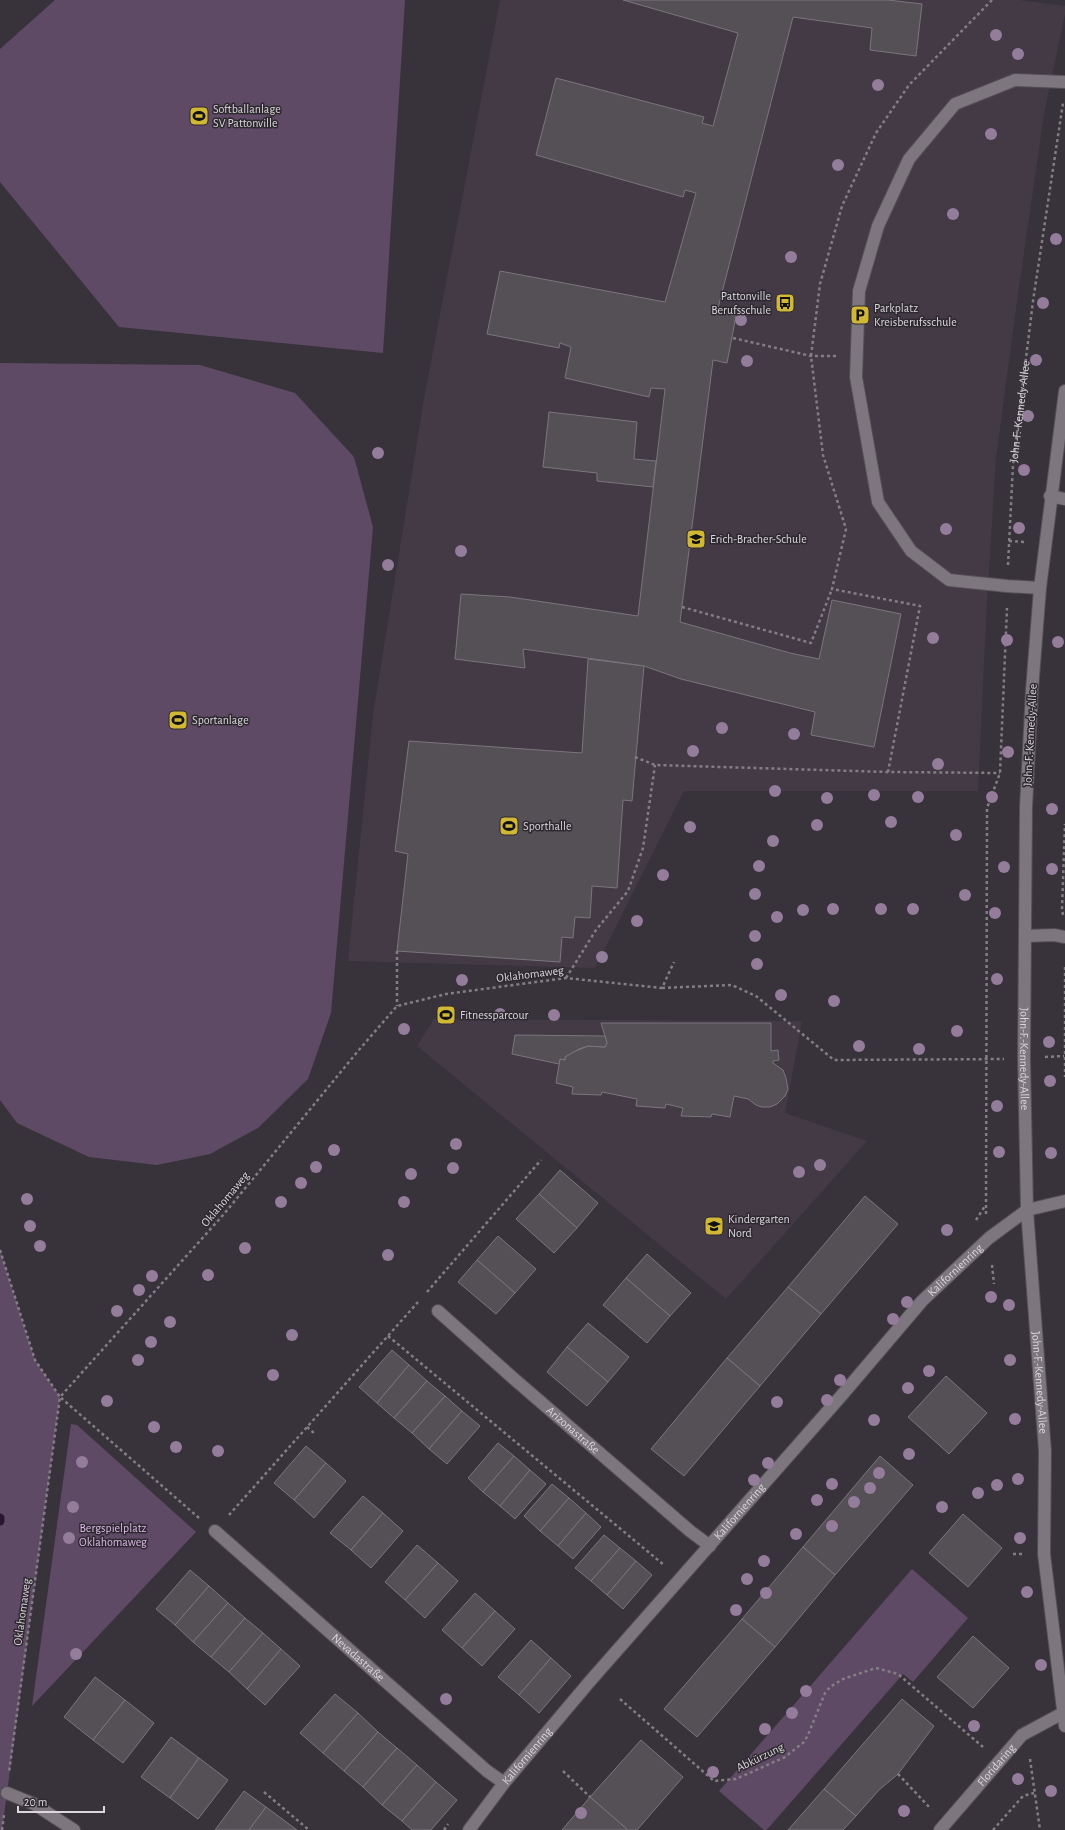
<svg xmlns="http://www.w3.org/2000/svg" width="1065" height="1830" font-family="'Alegreya Sans',sans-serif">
<rect width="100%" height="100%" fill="#38333a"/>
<g fill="#433a46">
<polygon points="500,0 1019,0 1065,6 1065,14 1044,114 1017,301 996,458 986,620 978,791 684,791 595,968 348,961 373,715 425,393"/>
<polygon points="434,1019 802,1021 785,1113 867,1141 726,1299 417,1046"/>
</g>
<g fill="#5f4a65">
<polygon points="55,0 405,0 383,353 119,327 0,182 0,49"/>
<polygon points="0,363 200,365 295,393 354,457 373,527 331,1013 308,1079 258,1128 210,1154 157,1165 89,1157 17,1123 0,1100"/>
<polygon points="0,1250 35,1360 60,1397 2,1830 0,1830"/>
<polygon points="71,1424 77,1425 196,1532 32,1706"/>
<polygon points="912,1569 968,1618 913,1682 903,1674 771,1825 766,1830 764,1830 719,1791"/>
</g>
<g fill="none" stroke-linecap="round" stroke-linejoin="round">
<polyline stroke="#2a172f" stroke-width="9" points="0,1518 0,1521"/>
</g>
<g fill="#554f56" stroke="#7b757d">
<polygon points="623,0 888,0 922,4 916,56 870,50 872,28 793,17 717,312 736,316 727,363 713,360 680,622 790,653 819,659 832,600 901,614 874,747 811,735 815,712 681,679 644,666 523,649 525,668 455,659 461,594 510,597 638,616 665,389 651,388 649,397 565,378 571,347 560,343 559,348 487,334 500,271 665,302 696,193 685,190 683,197 536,155 556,78 704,117 702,123 713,126 738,33"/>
<polygon points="549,412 637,422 634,459 656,461 653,487 597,481 597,473 543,467"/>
<polygon points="588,659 644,666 632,801 623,800 617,888 592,886 590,918 575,917 573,938 562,937 560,962 397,951 408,854 395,851 409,741 582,753"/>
<polygon points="601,1023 771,1023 771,1051 778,1050 779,1060 773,1061 773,1063 783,1070 786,1078 788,1089 785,1096 777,1104 770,1107 762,1107 756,1105 748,1099 734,1096 730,1117 712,1114 711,1117 681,1116 683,1108 666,1104 665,1108 636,1106 637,1099 602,1092 601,1095 572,1094 573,1087 556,1083 560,1059 565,1060 565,1057 571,1053 588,1046 605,1047 607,1043"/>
<polygon points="515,1035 605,1036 607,1043 605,1047 588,1046 579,1049 565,1057 565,1060 560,1059 559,1064 512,1054"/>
<polygon points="560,1170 598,1203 577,1228 539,1194"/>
<polygon points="539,1194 577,1228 554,1253 516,1219"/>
<polygon points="865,1196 898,1224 821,1314 788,1287"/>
<polygon points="498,1236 536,1269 515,1293 477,1260"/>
<polygon points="647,1254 691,1293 670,1316 626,1278"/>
<polygon points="477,1260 515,1293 496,1314 458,1282"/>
<polygon points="626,1278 670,1316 647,1343 603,1305"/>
<polygon points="788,1287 821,1314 760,1386 727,1358"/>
<polygon points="588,1323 629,1357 608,1382 567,1347"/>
<polygon points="567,1347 608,1382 587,1406 547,1372"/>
<polygon points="392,1350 409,1365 377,1403 359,1387"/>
<polygon points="727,1358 760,1386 684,1476 651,1449"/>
<polygon points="409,1365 427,1381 394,1418 377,1403"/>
<polygon points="946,1376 987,1413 949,1454 908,1417"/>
<polygon points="427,1381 445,1396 412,1433 394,1418"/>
<polygon points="445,1396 462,1411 429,1449 412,1433"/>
<polygon points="462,1411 480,1426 447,1464 429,1449"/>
<polygon points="498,1443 514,1456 483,1492 468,1478"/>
<polygon points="306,1446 326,1463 294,1500 274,1483"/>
<polygon points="514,1456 530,1470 500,1506 483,1492"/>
<polygon points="880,1456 913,1485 835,1575 803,1547"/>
<polygon points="326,1463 346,1481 314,1518 294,1500"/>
<polygon points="530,1470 546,1484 515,1519 500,1506"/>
<polygon points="552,1484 569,1498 540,1531 524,1516"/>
<polygon points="363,1496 383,1513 351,1550 330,1533"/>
<polygon points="569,1498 586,1513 558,1546 540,1531"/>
<polygon points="383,1513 403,1531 371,1568 351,1550"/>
<polygon points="586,1513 601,1527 573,1559 558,1546"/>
<polygon points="963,1514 1002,1548 968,1587 929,1553"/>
<polygon points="604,1535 620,1548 591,1581 575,1568"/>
<polygon points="417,1545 438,1563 405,1600 385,1582"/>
<polygon points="803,1547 835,1575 775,1647 742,1619"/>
<polygon points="620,1548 636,1561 607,1595 591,1581"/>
<polygon points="636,1561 652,1575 623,1609 607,1595"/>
<polygon points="438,1563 458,1581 425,1618 405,1600"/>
<polygon points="190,1570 209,1586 175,1625 156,1609"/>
<polygon points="209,1586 228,1603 193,1642 175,1625"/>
<polygon points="475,1593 495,1611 462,1648 442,1630"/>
<polygon points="228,1603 245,1618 211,1657 193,1642"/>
<polygon points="495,1611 515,1629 482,1666 462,1648"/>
<polygon points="245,1618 263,1633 229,1672 211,1657"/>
<polygon points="742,1619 775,1647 697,1737 664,1709"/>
<polygon points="263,1633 281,1649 247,1689 229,1672"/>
<polygon points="973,1636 1009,1668 973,1708 937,1677"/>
<polygon points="531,1640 551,1658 519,1695 498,1677"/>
<polygon points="281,1649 300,1666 265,1705 247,1689"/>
<polygon points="551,1658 571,1676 539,1713 519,1695"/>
<polygon points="95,1677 125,1700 93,1740 64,1717"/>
<polygon points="335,1694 358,1713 323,1753 300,1733"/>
<polygon points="902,1699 934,1726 898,1774 879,1790 856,1816 824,1789"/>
<polygon points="125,1700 154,1723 123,1763 93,1740"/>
<polygon points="358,1713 378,1732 344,1771 323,1753"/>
<polygon points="378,1732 397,1748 363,1787 344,1771"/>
<polygon points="171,1737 199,1758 170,1798 141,1777"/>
<polygon points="641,1740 683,1777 637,1830 628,1830 590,1797"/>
<polygon points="397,1748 417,1765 382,1805 363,1787"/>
<polygon points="199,1758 228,1780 198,1819 170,1798"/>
<polygon points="417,1765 436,1782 402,1821 382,1805"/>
<polygon points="436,1782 457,1800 431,1830 412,1830 402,1821"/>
<polygon points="824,1789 856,1816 843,1830 788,1830"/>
<polygon points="244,1791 266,1807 249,1830 215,1830"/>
<polygon points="590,1797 628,1830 562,1830"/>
<polygon points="266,1807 297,1830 249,1830"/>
</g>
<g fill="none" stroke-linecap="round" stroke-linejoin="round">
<defs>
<polyline id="service" points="1040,588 1007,586 949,580 911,551 878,502 856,377 859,291 878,226 909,159 955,104 1015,80 1065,82"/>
<g id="minor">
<path id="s2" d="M1065 391 1040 588 1032 690 1026 807 1024 1058 1027 1210 1045 1451 1044 1554 1065 1726"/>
<polyline points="1050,496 1065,499"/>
<polyline points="1026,936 1054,935 1065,937"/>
<path id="s3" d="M438 1311 513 1378 690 1531 710 1546"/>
<path id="s4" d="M215 1531 487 1771 504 1783"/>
<polyline points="7,1793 34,1804 74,1830"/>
<path id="s5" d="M469 1830 504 1783 591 1680 842 1395 922 1301 989 1238 1027 1210 1065 1201"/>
<path id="s6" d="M940 1830 1022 1735 1063 1713"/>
</g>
</defs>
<use href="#service" stroke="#544f55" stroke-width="14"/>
<use href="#minor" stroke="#544f55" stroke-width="14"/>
<g stroke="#837e84" stroke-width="2.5" stroke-dasharray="3 3" stroke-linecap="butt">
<polyline points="992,0 909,85 876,133 842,206 820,284 811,356 823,455 846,529 832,589 920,606 888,772 1000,773"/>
<polyline points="733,338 811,356 837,356"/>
<polyline points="1009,541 1025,542"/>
<path id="s1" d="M1008 565 1013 465 1033 301 1063 103"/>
<polyline points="682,607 811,643 832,589"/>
<polyline points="635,757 655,765 888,772"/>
<polyline points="1063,915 1062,909 1065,824"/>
<polyline points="397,951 397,1006"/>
<polyline points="1065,967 1065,1077"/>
<polyline points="566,978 596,930 628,891 643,848 655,765"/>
<polyline points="662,988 732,985 756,996 834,1060 1004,1059"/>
<polyline points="1045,1057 1064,1056"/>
<polyline points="986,1214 987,808 1000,773 1007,608"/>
<polyline points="976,1220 985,1206"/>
<polyline points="0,1250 35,1360 60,1397 9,1772"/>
<polyline points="992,1265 994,1284"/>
<polyline points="427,1292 541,1160"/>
<polyline points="388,1336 664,1565"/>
<polyline points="307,1427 315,1434"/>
<polyline points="229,1515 418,1302"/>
<polyline points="199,1518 60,1397 224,1214 358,1051 397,1006 446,994 566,978 662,988 674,962"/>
<polyline points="1013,1554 1023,1554"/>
<polyline points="620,1699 714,1781 736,1779 785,1757 804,1742 808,1735 825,1693 830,1687 843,1679 876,1668 898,1674 983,1747"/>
<polyline points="1030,1759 1040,1830"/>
<polyline points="563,1771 590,1797"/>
<polyline points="898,1774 931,1809"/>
<polyline points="264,1792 309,1830"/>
<polyline points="2,1830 4,1815"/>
<polyline points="444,1830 448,1824"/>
<polyline points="993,1830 1023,1796 1034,1793"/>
</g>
<use href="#service" stroke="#7d767e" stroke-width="12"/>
<use href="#minor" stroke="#7d767e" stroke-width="12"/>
</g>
<g fill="#947c9b">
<circle cx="996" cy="35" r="6"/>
<circle cx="1018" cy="54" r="6"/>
<circle cx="878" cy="85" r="6"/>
<circle cx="991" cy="134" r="6"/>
<circle cx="838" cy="165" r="6"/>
<circle cx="953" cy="214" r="6"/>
<circle cx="1056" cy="239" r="6"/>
<circle cx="791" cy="257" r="6"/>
<circle cx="1043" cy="303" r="6"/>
<circle cx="741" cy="320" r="6"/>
<circle cx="1036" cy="360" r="6"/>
<circle cx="747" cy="361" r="6"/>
<circle cx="1028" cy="416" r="6"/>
<circle cx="378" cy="453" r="6"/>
<circle cx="1024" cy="470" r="6"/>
<circle cx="1019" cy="528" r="6"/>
<circle cx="946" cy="529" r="6"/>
<circle cx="461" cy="551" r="6"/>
<circle cx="388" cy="565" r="6"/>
<circle cx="933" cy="638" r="6"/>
<circle cx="1007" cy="640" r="6"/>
<circle cx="1058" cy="642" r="6"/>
<circle cx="722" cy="728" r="6"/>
<circle cx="794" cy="734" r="6"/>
<circle cx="693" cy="751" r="6"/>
<circle cx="1008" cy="752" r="6"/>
<circle cx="938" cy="764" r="6"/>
<circle cx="775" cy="791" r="6"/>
<circle cx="874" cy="795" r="6"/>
<circle cx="918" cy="797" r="6"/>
<circle cx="992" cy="797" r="6"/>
<circle cx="827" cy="798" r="6"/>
<circle cx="1052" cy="809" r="6"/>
<circle cx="891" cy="822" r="6"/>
<circle cx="817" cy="825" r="6"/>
<circle cx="690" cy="827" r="6"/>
<circle cx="956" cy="835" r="6"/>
<circle cx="773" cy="841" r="6"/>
<circle cx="759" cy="866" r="6"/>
<circle cx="1004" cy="867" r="6"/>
<circle cx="1052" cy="869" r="6"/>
<circle cx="663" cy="875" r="6"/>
<circle cx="755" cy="894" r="6"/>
<circle cx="965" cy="895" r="6"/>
<circle cx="833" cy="909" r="6"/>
<circle cx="881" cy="909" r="6"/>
<circle cx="913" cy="909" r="6"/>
<circle cx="803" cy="910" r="6"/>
<circle cx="995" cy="913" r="6"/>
<circle cx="777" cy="917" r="6"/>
<circle cx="637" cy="921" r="6"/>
<circle cx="755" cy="936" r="6"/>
<circle cx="602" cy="957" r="6"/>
<circle cx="757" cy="964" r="6"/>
<circle cx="997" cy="979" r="6"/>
<circle cx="462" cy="980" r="6"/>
<circle cx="781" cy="995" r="6"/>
<circle cx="834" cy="1001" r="6"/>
<circle cx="500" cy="1014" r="6"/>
<circle cx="554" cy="1015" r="6"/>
<circle cx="404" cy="1029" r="6"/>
<circle cx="957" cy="1031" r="6"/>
<circle cx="1049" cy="1042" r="6"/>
<circle cx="859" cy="1046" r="6"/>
<circle cx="919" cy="1049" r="6"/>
<circle cx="1050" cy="1081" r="6"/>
<circle cx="997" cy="1106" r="6"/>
<circle cx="456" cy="1144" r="6"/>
<circle cx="334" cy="1150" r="6"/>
<circle cx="999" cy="1152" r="6"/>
<circle cx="1051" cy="1153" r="6"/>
<circle cx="820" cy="1165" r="6"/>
<circle cx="316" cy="1167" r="6"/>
<circle cx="453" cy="1168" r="6"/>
<circle cx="799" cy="1172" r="6"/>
<circle cx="411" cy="1174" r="6"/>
<circle cx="301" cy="1183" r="6"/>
<circle cx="27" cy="1199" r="6"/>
<circle cx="281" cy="1202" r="6"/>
<circle cx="404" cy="1202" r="6"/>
<circle cx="30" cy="1226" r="6"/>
<circle cx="947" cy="1230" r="6"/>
<circle cx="40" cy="1246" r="6"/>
<circle cx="245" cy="1248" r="6"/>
<circle cx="388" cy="1255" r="6"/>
<circle cx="208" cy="1275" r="6"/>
<circle cx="152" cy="1276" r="6"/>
<circle cx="139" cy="1290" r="6"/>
<circle cx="991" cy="1297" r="6"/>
<circle cx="907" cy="1302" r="6"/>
<circle cx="1009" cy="1305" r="6"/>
<circle cx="117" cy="1311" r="6"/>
<circle cx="893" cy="1319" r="6"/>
<circle cx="170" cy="1322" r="6"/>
<circle cx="292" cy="1335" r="6"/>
<circle cx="151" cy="1342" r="6"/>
<circle cx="138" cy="1360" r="6"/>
<circle cx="1010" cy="1360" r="6"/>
<circle cx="929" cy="1371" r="6"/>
<circle cx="273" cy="1375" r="6"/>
<circle cx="840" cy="1380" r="6"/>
<circle cx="908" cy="1388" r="6"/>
<circle cx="827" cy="1400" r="6"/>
<circle cx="107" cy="1401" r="6"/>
<circle cx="777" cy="1402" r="6"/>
<circle cx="1015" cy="1419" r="6"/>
<circle cx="874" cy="1420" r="6"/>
<circle cx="154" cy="1427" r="6"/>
<circle cx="176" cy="1447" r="6"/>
<circle cx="218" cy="1451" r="6"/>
<circle cx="909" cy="1454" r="6"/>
<circle cx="82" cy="1462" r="6"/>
<circle cx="768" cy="1463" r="6"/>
<circle cx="879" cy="1473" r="6"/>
<circle cx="1018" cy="1479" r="6"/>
<circle cx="754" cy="1480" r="6"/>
<circle cx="832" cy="1484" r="6"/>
<circle cx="997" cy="1485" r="6"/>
<circle cx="870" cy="1488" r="6"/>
<circle cx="978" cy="1493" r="6"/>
<circle cx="817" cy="1500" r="6"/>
<circle cx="854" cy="1502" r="6"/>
<circle cx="73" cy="1507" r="6"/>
<circle cx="942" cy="1507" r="6"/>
<circle cx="832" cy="1526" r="6"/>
<circle cx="796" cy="1534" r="6"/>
<circle cx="69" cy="1538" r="6"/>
<circle cx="1020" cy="1538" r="6"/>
<circle cx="764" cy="1561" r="6"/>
<circle cx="747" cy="1579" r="6"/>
<circle cx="1027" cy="1592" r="6"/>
<circle cx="766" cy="1593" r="6"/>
<circle cx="736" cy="1610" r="6"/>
<circle cx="76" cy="1654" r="6"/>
<circle cx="1041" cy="1665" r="6"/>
<circle cx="806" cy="1691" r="6"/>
<circle cx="446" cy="1699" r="6"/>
<circle cx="792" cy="1713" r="6"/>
<circle cx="974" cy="1726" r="6"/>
<circle cx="765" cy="1729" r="6"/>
<circle cx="713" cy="1772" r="6"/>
<circle cx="1018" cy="1779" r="6"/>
<circle cx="1051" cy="1791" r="6"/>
<circle cx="904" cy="1811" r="6"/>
<circle cx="581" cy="1813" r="6"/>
</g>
<defs>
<symbol id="stadium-square" viewBox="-11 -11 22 22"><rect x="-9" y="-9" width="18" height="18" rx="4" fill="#d0b736" stroke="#2e2930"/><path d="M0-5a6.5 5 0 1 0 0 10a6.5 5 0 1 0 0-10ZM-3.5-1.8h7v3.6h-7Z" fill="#111"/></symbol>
<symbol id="bus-square" viewBox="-11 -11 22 22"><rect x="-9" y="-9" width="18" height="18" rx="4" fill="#d0b736" stroke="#2e2930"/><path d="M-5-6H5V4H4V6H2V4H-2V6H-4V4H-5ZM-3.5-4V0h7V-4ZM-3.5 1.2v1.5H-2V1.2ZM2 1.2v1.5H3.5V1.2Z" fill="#111"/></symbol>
<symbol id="parking-square" viewBox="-11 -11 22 22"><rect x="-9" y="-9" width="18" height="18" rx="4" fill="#d0b736" stroke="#2e2930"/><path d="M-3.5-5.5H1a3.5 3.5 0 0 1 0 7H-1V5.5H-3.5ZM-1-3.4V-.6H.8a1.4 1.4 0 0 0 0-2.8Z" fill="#111"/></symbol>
<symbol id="school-square" viewBox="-11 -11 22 22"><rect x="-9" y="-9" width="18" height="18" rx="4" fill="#d0b736" stroke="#2e2930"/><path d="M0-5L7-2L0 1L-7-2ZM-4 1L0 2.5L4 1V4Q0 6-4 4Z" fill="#111"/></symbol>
</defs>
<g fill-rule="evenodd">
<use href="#stadium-square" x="188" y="105" width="22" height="22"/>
<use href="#bus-square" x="774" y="292" width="22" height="22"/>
<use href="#parking-square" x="849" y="304" width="22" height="22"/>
<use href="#school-square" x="685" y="528" width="22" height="22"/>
<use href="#stadium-square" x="167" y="709" width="22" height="22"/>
<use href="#stadium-square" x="498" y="815" width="22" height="22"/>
<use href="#stadium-square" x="435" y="1004" width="22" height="22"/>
<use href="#school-square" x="703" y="1215" width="22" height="22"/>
</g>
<g text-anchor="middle" stroke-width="3" stroke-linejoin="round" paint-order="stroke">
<g font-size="12" fill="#dbd7dc" stroke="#2e2930" text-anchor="start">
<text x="213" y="113">Softballanlage<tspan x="213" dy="14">SV Pattonville</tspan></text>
<text x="771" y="300" text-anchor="end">Pattonville<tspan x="771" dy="14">Berufsschule</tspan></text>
<text x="874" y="312">Parkplatz<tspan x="874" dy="14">Kreisberufsschule</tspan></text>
<text x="710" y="543">Erich-Bracher-Schule</text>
<text x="192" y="724">Sportanlage</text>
<text x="523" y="830">Sporthalle</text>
<text x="460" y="1019">Fitnessparcour</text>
<text x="728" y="1223">Kindergarten<tspan x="728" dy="14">Nord</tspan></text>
</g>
<g font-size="12" fill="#dbd7dc" stroke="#2e2930">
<text dy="4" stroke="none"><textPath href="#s1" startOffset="154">John-F.-Kennedy-Allee</textPath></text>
<text transform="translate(1030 735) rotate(-87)" y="4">John-F.-Kennedy-Allee</text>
<text transform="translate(530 974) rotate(-7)" y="4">Oklahomaweg</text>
<text dy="4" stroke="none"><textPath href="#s2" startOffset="670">John-F.-Kennedy-Allee</textPath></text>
<text transform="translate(225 1199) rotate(-50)" y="4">Oklahomaweg</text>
<text dy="4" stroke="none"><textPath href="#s5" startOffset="742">Kalifornienring</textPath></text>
<text dy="4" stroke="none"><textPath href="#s2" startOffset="994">John-F.-Kennedy-Allee</textPath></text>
<text dy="4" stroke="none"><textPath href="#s3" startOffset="180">Arizonastraße</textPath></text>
<text dy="4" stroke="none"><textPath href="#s5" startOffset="418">Kalifornienring</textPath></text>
<text transform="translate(22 1612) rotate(-82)" y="4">Oklahomaweg</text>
<text dy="4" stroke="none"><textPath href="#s4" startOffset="191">Nevadastraße</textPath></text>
<text dy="4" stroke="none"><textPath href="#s5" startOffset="94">Kalifornienring</textPath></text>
<text transform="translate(760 1757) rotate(-26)" y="4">Abkürzung</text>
<text dy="4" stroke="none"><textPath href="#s6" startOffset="86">Floridaring</textPath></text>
</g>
<g font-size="12" fill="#dfb8ea" stroke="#2e2930">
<text x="113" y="1532">Bergspielplatz<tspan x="113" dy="14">Oklahomaweg</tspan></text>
</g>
</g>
<path d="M18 1806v6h86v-6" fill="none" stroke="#dbd7dc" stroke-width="2"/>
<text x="24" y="1806" font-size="12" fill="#dbd7dc" stroke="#2e2930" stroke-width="3" paint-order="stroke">20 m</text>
</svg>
